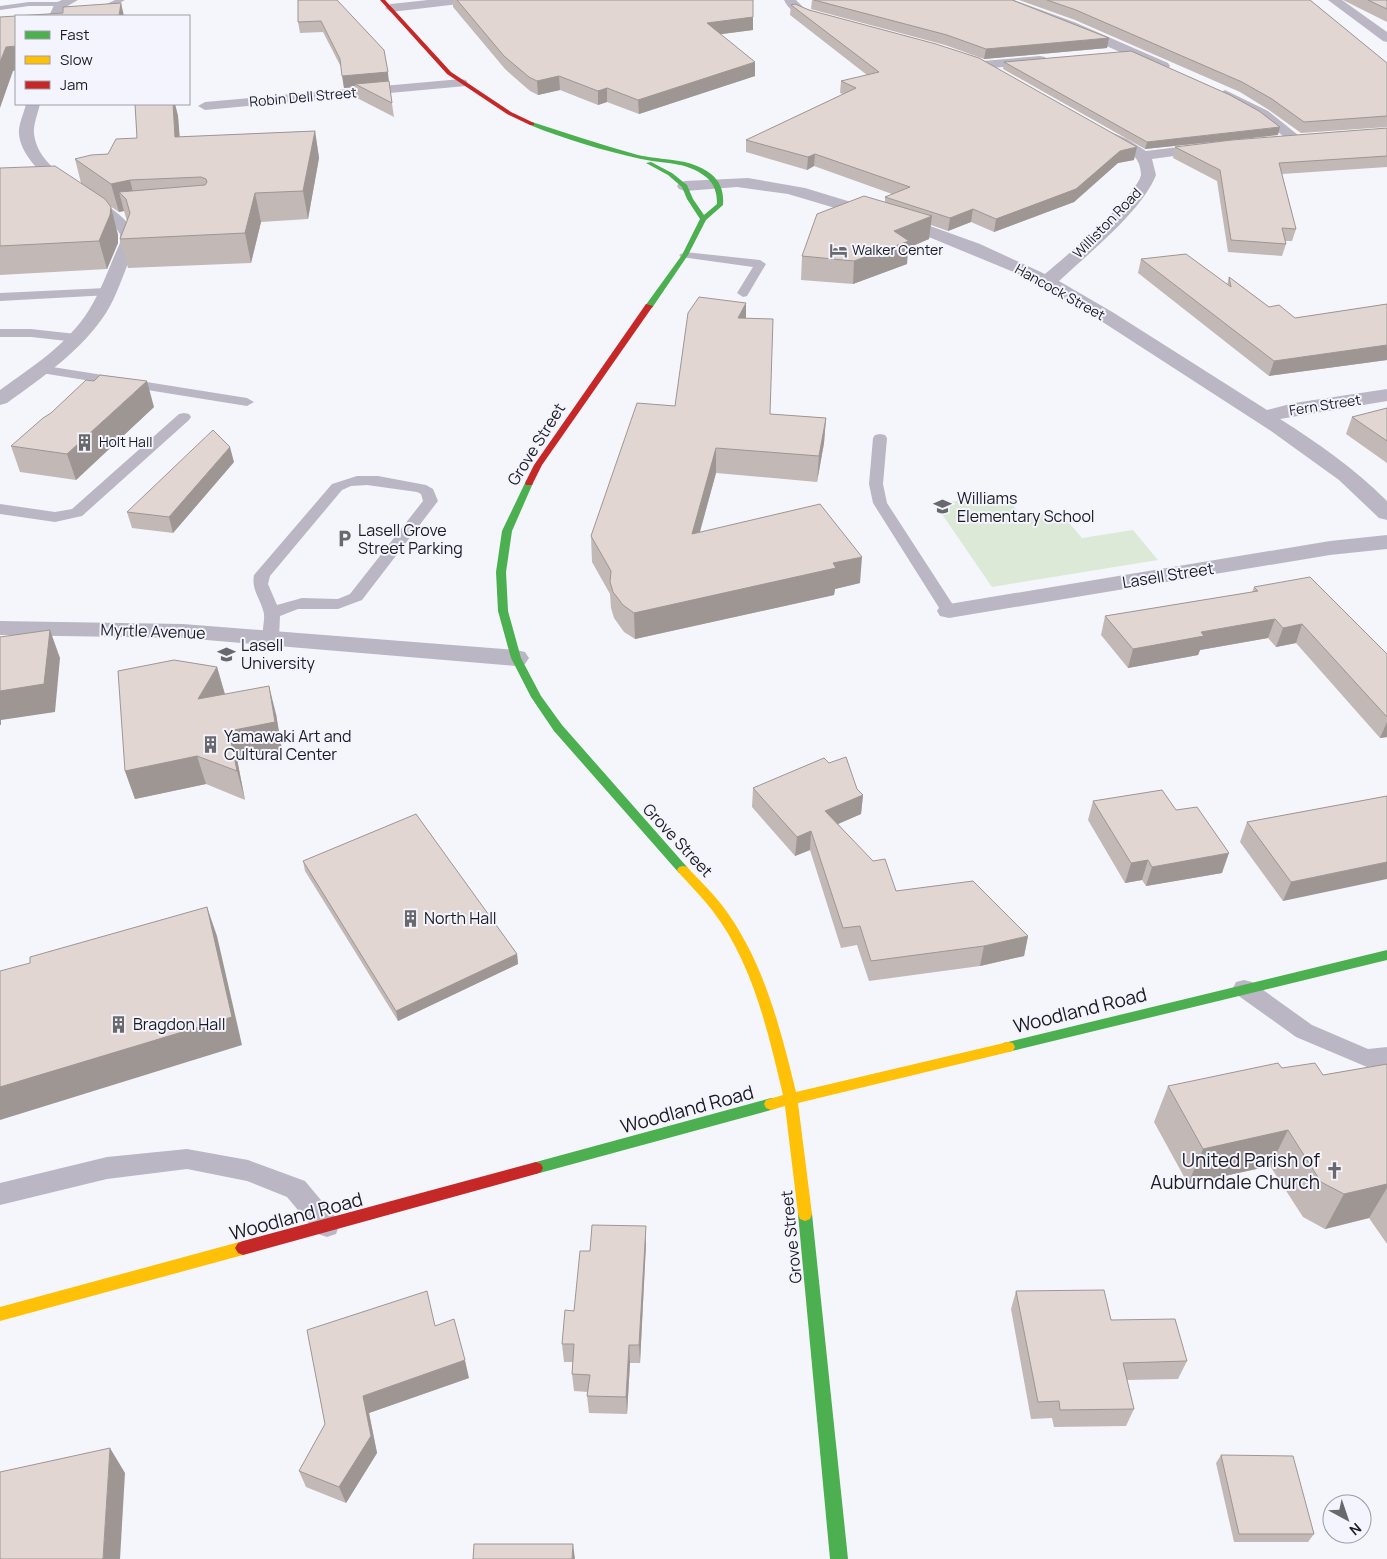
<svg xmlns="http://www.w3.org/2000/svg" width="1387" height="1559" font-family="Manrope,sans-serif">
<rect width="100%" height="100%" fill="#f5f6fb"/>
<polygon fill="#dce9d6" points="1004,494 1022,517 1060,512 1082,538 1133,530 1158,560 992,587 935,504"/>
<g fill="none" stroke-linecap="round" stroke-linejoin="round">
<g fill="#bbb6c4" fill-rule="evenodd">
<polygon points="115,0 125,0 106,11 103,16 95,16 100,7"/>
<polygon points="29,2 63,2 67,4 63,6 29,6 0,10 0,6"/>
<polygon points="685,252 760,260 766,264 747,296 743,297 737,293 753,267 681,257 679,255"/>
<polygon points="106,288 110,289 112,292 110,295 0,301 0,293"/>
<polygon points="0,329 31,329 76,334 82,338 76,342 31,337 0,337"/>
<polygon points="40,365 247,398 254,402 247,406 35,372 33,369"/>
<polygon points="184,413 189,414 191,417 189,420 82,516 55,522 0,514 0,504 55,512 72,509 179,414"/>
<polygon points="880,434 885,435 887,438 883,484 887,503 957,611 955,614 943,614 873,503 869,484 873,438 875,435"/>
<path d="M357 476H378L426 485 433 489 438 501 362 600 338 609H298L280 616 279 638 277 642 271 643 265 642C260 634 265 623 264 614 261 599 251 590 254 575L332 484ZM367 485 417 492 421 494 423 501 350 594 338 599 302 598 277 605 268 584 270 576 342 490 351 486Z"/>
<polygon points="1244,980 1252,982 1312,1025 1368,1049 1387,1047 1387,1065 1367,1067 1296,1037 1236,994 1233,988 1236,982"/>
<polygon points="187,1149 248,1160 305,1181 336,1218 339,1226 336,1234 327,1237 318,1234 287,1197 247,1181 187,1169 107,1179 0,1205 0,1183 107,1157"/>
</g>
<g fill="#bbb6c4" fill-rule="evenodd">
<polygon points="62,0 78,0 64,8 61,16 49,16 55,3"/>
<polygon points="428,0 465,0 459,4 391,12 385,8 391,4"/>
<path d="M784 0H796L804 8 830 16 832 19 826 23C810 19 792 17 784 0Z"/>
<polygon points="997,0 1014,0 1074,22 1168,63 1170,66 1168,69 1158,69 1066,28 999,3"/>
<polygon points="1328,0 1342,0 1387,32 1387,42 1383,41"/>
<polygon points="1040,56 1045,57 1047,60 1045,63 983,69 976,65 983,61"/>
<polygon points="461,79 466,80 468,83 466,86 205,110 198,106 205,102"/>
<polygon points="1225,90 1268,111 1303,139 1301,142 1291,142 1258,117 1220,97 1218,94"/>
<path d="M26 104H40C38 113 33 125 34 134 40 186 136 202 136 243 126 266 119 292 106 313 81 351 43 377 7 403L0 405V390C32 367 68 344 89 310 102 289 110 265 120 243V234L114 225C86 206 22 171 19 134 18 125 24 113 26 104Z"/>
<path d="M1104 129 1127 139 1146 151 1211 143 1216 144 1218 147 1216 150 1211 151 1152 159 1156 175C1142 211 1088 254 1059 281L1114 313 1267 410 1294 403 1387 389V401L1280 419C1318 443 1355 469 1387 501V520L1379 518 1339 480 1271 431 1081 308 1016 273 919 233 788 194 737 187 685 191 679 189 677 186 679 183 685 181 748 178 805 188 930 226 980 244 1045 274C1065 257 1136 197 1141 175 1141 172 1140 167 1139 164 1134 149 1111 142 1099 136L1097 133 1099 130Z"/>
<polygon points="1387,535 1387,549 1330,555 949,618 940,616 937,611 940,606 949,604 1330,541"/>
<polygon points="0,621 183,624 516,650 525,652 529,658 525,664 516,666 183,638 0,635"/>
</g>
<g fill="#4caf50" fill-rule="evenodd">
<path d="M532 122C567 133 602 145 638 155 663 161 689 157 711 174 721 182 724 193 723 205L706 220 688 255 652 308 645 306 682 255 700 219 687 199 682 187 668 175 646 163 651 162 672 173 687 185 693 199 704 215 717 204C717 194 715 184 706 177 686 161 664 164 641 159 605 151 564 139 530 125L529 124Z"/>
<polygon points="529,480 533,483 512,531 506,572 508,611 521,658 541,696 562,725 687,867 689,870 687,873 679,873 554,731 531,697 511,658 498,611 496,572 502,531 525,483"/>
<polygon points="1387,950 1387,960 1008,1052 1003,1051 1001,1047 1003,1043 1008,1042"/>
<polygon points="771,1098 776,1100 778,1104 776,1108 771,1110 536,1174 531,1172 529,1168 531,1164 536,1162"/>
<polygon points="805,1207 810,1209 812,1214 848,1559 830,1559 798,1214 800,1209"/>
</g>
<g fill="#ffc107" fill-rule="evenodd">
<path d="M683 866 687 867C698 879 711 891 721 904 763 958 780 1027 796 1092L1008 1042 1013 1043 1015 1047 1013 1051 798 1103 812 1214 810 1219 805 1221 800 1219 798 1214 785 1106 771 1110 766 1108 764 1104 766 1100 783 1095C768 1032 753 963 712 910 702 897 690 885 679 873L677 870 679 867Z"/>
<polygon points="243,1241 248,1243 251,1248 248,1253 243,1255 0,1321 0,1307"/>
</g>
<g fill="#c62828" fill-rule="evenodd">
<polygon points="380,0 385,0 451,72 511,112 534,123 534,125 530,125 507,114 447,74"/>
<polygon points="646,304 653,306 542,465 532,485 526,485 525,483 534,465"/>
<polygon points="536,1162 541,1164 543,1168 541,1172 536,1174 243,1255 238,1253 235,1248 238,1243 243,1241"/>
</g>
</g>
<g fill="#c2b8b5">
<polygon points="298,0 384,50 394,117 357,98 355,87 344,88 342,69 323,32 300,33 298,22"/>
<polygon points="453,0 753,0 753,30 721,34 755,76 639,114 607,102 598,105 560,90 538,95 530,91 505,69 453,7"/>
<polygon points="812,0 1012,0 1109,38 1107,48 984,59 945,45 818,11 811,9"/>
<polygon points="1019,0 1310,0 1387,63 1387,127 1301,133 1269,110 1240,92 1075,20"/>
<polygon points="1343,0 1387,0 1387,22"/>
<polygon points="791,5 1134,160 1118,163 1074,202 994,232 971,222 948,231 931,225 929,239 908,248 907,264 853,284 801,280 802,256 885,202 885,197 892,194 814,166 807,170 746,152 746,140 843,94 840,93 841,81 867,75 790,15"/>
<polygon points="1004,62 1278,135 1145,149 1003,69"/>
<polygon points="135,104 175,104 178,116 179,137 315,131 319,158 308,219 261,222 251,263 128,268 120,239 127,221 124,211 119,212 110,206 118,235 118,243 107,269 0,275 0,168 81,183 75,159 108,154 137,138"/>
<polygon points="1387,128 1387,167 1282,174 1296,229 1292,241 1285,241 1286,244 1282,256 1228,252 1217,181 1173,158 1175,147"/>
<polygon points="1141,259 1227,285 1229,277 1269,307 1295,318 1387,304 1387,360 1269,376 1138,273"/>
<polygon points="746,318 770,414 826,418 824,443 817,482 716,473 700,532 860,583 835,589 834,595 635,639 624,632 614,618 611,608 610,594 592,562 591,536"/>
<polygon points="154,407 76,480 20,472 11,446"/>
<polygon points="1387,408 1387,463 1346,434 1352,417"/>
<polygon points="234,462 173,533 132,528 127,512"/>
<polygon points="1254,587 1387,654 1387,737 1380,738 1296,643 1276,647 1268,638 1200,650 1198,655 1128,668 1101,635 1105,616 1252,592"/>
<polygon points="217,667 225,694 276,714 282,750 237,759 245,800 206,784 135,799 125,771"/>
<polygon points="829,763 863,795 861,814 838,824 896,891 1028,936 1024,956 980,966 869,981 857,945 841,948 810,850 795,856 752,807 753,788"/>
<polygon points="1387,796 1283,901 1240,842 1247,822"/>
<polygon points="1093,801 1176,810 1222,873 1146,886 1142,880 1125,883 1088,820"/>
<polygon points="303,861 517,954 518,964 398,1021 305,871"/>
<polygon points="1387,1064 1387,1244 1369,1218 1325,1229 1303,1217 1270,1166 1188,1184 1154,1122 1168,1086 1282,1068 1323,1075"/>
<polygon points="646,1244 640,1363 630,1363 627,1414 589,1413 587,1396 588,1392 574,1391 572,1374 573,1362 564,1362 562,1344 574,1311 590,1251"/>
<polygon points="1016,1291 1111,1320 1187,1361 1178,1379 1127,1380 1134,1409 1126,1426 1054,1427 1052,1418 1031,1419 1011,1309"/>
<polygon points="435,1326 469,1378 369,1413 377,1453 346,1503 306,1487 299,1471"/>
<polygon points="1221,1455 1314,1534 1308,1542 1234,1542 1216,1463"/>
</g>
<g fill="#9e9693">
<polygon points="121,3 124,16 119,16"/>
<polygon points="753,17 753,30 707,36 707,23"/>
<polygon points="1109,38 1107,48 984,59 986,49"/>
<polygon points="16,46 16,70 13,71 0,108 0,62 6,47"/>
<polygon points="755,62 755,76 639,114 638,100"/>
<polygon points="388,72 389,84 355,84 355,87 344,88 342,76"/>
<polygon points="559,76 560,90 538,95 537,81"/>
<polygon points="607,88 607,102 598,105 598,91"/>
<polygon points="173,104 175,104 178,116 182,164 175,137"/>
<polygon points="1280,127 1278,135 1145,149 1147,142"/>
<polygon points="315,131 319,158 308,219 303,191"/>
<polygon points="1137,147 1134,160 1118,163 1074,202 994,232 996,219 1120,151"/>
<polygon points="815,154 814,166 807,170 808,157"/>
<polygon points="130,180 137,208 126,199 119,192 124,211 119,212 111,184"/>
<polygon points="255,193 261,222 251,263 245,233"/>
<polygon points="111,207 118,235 118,243 107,269 99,241"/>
<polygon points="973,209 971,222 948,231 950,218"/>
<polygon points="932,216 929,239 908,248 907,264 853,284 854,261 894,231"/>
<polygon points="746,303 746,327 738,318"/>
<polygon points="1387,345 1387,360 1269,376 1274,361"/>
<polygon points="147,381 154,407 76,480 67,454"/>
<polygon points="826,418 824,443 817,482 819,456"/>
<polygon points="230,447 234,462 173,533 169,517"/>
<polygon points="716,448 716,473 692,560 692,534"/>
<polygon points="862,557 860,583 835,589 834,595 635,639 634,613 833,563"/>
<polygon points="1275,619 1268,638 1200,650 1198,655 1128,668 1133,649 1201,632"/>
<polygon points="1302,624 1296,643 1276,647 1283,628"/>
<polygon points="50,630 60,658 55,712 1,720 1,725 0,725 0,691"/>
<polygon points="217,667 225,695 198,699"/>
<polygon points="269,686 276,714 282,750 237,759 245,800 237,771 229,731"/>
<polygon points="1387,722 1387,737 1380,738"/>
<polygon points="197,756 206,784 135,799 125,771"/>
<polygon points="863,795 861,814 824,830 825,811"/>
<polygon points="811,831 810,850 795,856 797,837"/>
<polygon points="1229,853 1222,873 1146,886 1152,867"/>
<polygon points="1148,860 1142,880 1125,883 1131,863"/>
<polygon points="1387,862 1387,879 1283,901 1291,882"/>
<polygon points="207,907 217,936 242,1045 0,1120 0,1087"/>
<polygon points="1028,936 1024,956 980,966 984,946"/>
<polygon points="517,954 518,964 398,1021 396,1011"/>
<polygon points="1288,1130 1270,1166 1188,1184 1203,1149"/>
<polygon points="1387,1184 1387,1188 1369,1218 1325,1229 1344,1194"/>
<polygon points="646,1226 646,1244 640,1363 639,1345"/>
<polygon points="629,1345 630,1363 627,1414 626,1397"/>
<polygon points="465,1360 469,1378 369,1413 377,1453 346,1503 339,1487 363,1396"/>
<polygon points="110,1448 125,1473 120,1559 103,1559"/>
<polygon points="573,1544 575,1559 572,1559"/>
</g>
<g fill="#e1d6d2" stroke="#9e9693">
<polygon points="298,0 337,0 384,50 388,72 342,76 340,59 321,21 298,22"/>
<polygon points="457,0 753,0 753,17 707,23 755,62 638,100 607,88 598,91 559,76 537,81 529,77 504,56"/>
<polygon points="814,0 1012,0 1109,38 986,49 947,35"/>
<polygon points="1047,0 1310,0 1387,63 1387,116 1304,122 1272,99 1242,82 1076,10"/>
<polygon points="1368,0 1387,0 1387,9"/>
<polygon points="121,3 119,16 16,16 16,46 6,47 0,62 0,17 63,13 63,7"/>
<polygon points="795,4 809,10 936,44 979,58 1137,147 1120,151 1076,189 996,219 973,209 950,218 885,197 910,187 815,154 808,157 746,140 856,88 841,81 879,72 791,5"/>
<polygon points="1131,51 1230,95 1259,111 1280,127 1147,142 1004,62"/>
<polygon points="389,81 392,103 355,84"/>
<polygon points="135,104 173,104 175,137 315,131 303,191 255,193 245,233 120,239 130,213 126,199 119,192 205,185 207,182 206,179 201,177 130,180 111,184 75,159 91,155 108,154 116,139 137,138"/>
<polygon points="1387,128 1387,156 1279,163 1296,229 1282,228 1286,244 1231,240 1220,170 1175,147 1232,140"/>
<polygon points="55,166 105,199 111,207 110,215 99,241 0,246 0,168"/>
<polygon points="864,196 932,216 894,231 909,241 854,261 802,256 817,214"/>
<polygon points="1186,254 1231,287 1229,277 1269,307 1279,305 1295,318 1387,304 1387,345 1274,361 1141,259"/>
<polygon points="699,297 746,303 738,318 773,319 770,414 826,418 819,456 716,448 692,534 820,504 862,557 833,563 836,568 634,613 623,605 613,592 610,582 611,571 591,536 637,403 675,406 688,313"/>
<polygon points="100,375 147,381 67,454 11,446 43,418 51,413 86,380 94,381"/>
<polygon points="1387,408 1387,441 1352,417"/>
<polygon points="213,430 230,447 169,517 127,512"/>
<polygon points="1310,577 1387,654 1387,717 1302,624 1283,628 1275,619 1201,632 1204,636 1133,649 1105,616 1258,591 1254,587"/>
<polygon points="50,630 44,684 0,691 0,637"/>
<polygon points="174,660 217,667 198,699 269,686 275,722 229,731 237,771 197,756 125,771 118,671"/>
<polygon points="846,757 857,789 863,795 825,811 873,861 885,859 896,891 973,881 1028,936 984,946 871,961 860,926 843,928 811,831 797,837 753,788 824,758 829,763"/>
<polygon points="1162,790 1176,810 1197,807 1229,853 1152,867 1148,860 1131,863 1093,801"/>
<polygon points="1387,796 1387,862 1291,882 1247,822"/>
<polygon points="416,814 517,954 396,1011 303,861"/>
<polygon points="207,907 232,1017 0,1087 0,971 30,963 30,957"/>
<polygon points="1278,1063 1282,1068 1315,1063 1323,1075 1387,1064 1387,1184 1344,1194 1321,1182 1288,1130 1203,1149 1168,1086"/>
<polygon points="592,1225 646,1226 639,1345 629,1345 626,1397 587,1396 590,1375 572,1374 574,1344 562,1344 565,1310 574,1311 580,1251 590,1251"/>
<polygon points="1104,1290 1111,1320 1175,1319 1187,1361 1123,1363 1134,1409 1060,1410 1059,1401 1038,1402 1016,1291"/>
<polygon points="427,1291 435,1326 454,1319 465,1360 363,1396 371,1436 339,1487 299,1471 325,1424 307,1330"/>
<polygon points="110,1448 103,1559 0,1559 0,1472"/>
<polygon points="1221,1455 1293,1456 1314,1534 1239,1534"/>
<polygon points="474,1544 573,1544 572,1559 473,1559"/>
</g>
<defs>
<symbol id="hotel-bare" viewBox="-9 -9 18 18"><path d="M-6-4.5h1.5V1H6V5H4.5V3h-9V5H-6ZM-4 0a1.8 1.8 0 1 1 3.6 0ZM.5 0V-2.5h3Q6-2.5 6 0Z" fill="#68686d" stroke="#f3f4fd" stroke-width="2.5" paint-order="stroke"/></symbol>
<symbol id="building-bare" viewBox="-9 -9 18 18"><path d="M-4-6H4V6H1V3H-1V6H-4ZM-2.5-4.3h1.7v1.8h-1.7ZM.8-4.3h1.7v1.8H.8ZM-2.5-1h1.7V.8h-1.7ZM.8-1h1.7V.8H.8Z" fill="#68686d" stroke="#f3f4fd" stroke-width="2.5" paint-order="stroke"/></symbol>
<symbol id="school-bare" viewBox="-9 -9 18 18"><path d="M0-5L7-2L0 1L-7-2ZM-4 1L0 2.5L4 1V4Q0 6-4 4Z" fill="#68686d" stroke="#f3f4fd" stroke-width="2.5" paint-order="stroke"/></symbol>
<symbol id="parking-bare" viewBox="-9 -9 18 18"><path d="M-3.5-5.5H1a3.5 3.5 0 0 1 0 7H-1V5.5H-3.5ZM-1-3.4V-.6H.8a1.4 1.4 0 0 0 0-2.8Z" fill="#68686d" stroke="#f3f4fd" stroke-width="2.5" paint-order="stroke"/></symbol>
<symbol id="university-bare" viewBox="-9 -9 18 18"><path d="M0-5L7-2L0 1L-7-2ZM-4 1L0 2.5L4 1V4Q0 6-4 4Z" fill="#68686d" stroke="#f3f4fd" stroke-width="2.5" paint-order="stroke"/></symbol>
<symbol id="church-bare" viewBox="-9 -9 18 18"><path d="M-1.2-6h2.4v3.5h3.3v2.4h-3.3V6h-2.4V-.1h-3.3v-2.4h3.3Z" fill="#68686d" stroke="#f3f4fd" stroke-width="2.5" paint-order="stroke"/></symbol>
</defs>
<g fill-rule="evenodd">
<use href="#hotel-bare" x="826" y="238" width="25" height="25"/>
<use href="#building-bare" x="72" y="430" width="25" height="25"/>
<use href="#school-bare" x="930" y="494" width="25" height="25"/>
<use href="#parking-bare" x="332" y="526" width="25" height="25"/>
<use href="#university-bare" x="214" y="642" width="25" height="25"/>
<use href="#building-bare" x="198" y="732" width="25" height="25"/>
<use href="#building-bare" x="398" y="906" width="25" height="25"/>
<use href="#building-bare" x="106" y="1012" width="25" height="25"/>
<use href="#church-bare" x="1322" y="1158" width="25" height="25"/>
</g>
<g text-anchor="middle" stroke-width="4" stroke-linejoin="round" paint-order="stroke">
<g font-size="14" fill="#1c1c20" stroke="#f3f4fd">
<text transform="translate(303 97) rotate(-5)" y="5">Robin Dell Street</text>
<text transform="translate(1107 223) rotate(-46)" y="5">Williston Road</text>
<text transform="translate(1060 292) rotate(29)" y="5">Hancock Street</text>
<text transform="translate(1325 405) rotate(-9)" y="5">Fern Street</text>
</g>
<g font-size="14" fill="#1c1c20" stroke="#f3f4fd" text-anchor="start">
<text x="852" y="255">Walker Center</text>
<text x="99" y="447">Holt Hall</text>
</g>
<g font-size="16" fill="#1c1c20" stroke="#f3f4fd">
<text transform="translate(536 444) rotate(-58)" y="6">Grove Street</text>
<text transform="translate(1168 575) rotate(-9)" y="6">Lasell Street</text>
<text transform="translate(153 631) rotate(2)" y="6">Myrtle Avenue</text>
<text transform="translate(678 840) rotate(47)" y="6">Grove Street</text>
<text transform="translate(791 1237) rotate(-96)" y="6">Grove Street</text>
</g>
<g font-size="16" fill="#1c1c20" stroke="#f3f4fd" text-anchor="start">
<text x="957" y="504">Williams<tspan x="957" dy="18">Elementary School</tspan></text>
<text x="358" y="536">Lasell Grove<tspan x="358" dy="18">Street Parking</tspan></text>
<text x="241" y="651">Lasell<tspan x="241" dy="18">University</tspan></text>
<text x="224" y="742">Yamawaki Art and<tspan x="224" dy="18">Cultural Center</tspan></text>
<text x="424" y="924">North Hall</text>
<text x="133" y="1030">Bragdon Hall</text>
</g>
<g font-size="19" fill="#1c1c20" stroke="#f3f4fd">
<text transform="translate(1080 1010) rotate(-14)" y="7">Woodland Road</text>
<text transform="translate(687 1109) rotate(-15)" y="7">Woodland Road</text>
<text transform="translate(296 1216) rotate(-15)" y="7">Woodland Road</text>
</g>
<g font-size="19" fill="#1c1c20" stroke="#f3f4fd" text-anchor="end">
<text x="1320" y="1167">United Parish of<tspan x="1320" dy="22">Auburndale Church</tspan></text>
</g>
</g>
<rect x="15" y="15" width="175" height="90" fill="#f3f4fd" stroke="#9d9ea5"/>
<rect x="25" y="31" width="25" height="8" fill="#4caf50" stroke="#9d9ea5"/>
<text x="60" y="40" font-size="15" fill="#1c1c20">Fast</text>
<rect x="25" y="56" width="25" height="8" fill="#ffc107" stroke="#9d9ea5"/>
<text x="60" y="65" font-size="15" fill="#1c1c20">Slow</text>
<rect x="25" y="81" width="25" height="8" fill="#c62828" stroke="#9d9ea5"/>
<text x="60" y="90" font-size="15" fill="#1c1c20">Jam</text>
<g transform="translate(1347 1519) rotate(140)"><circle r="24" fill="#f3f4fd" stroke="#9d9ea5"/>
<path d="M0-4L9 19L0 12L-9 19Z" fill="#68686d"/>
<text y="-8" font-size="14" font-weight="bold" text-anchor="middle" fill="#1c1c20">N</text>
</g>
</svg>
